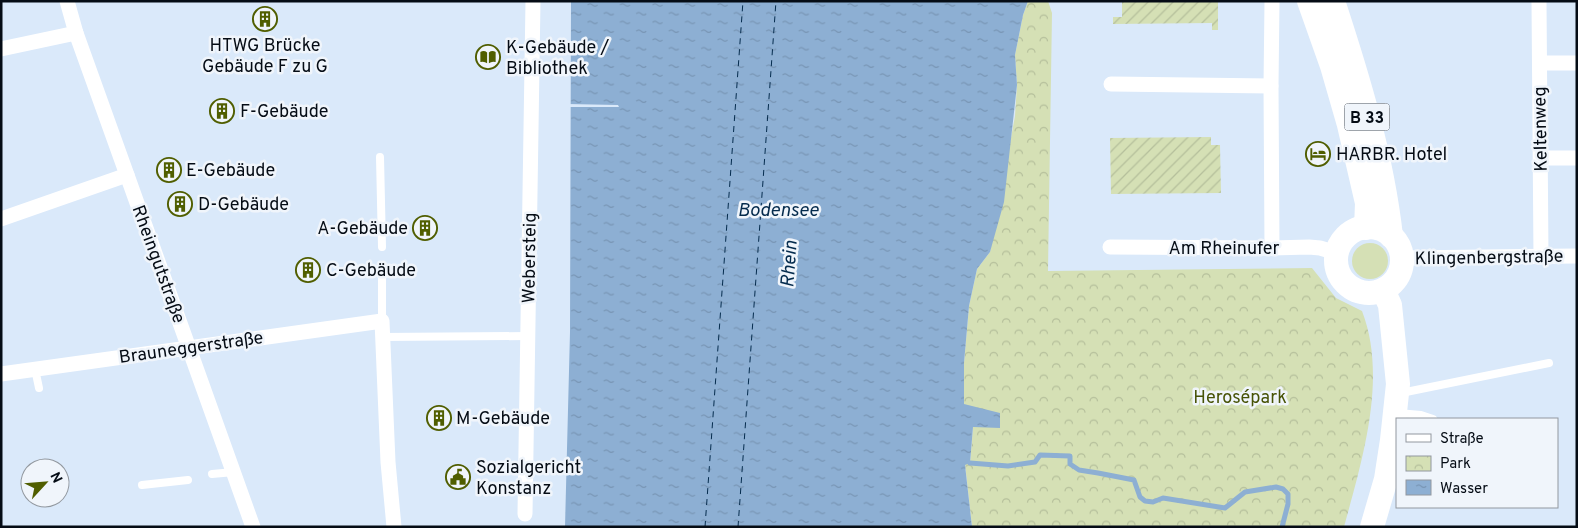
<svg xmlns="http://www.w3.org/2000/svg" width="1578" height="528" font-family="Overpass,sans-serif">
<defs>
<pattern id="park-crowns" width="20" height="18" patternUnits="userSpaceOnUse" patternTransform="scale(1.25)"><rect width="20" height="18" fill="#d5e0b5"/><path d="M2 6a3 3 0 1 1 6 0M12 15a3 3 0 1 1 6 0" fill="none" stroke="#b5bf9b"/></pattern>
<pattern id="garden-furrows" width="10" height="10" patternUnits="userSpaceOnUse" patternTransform="scale(1.25)"><rect width="10" height="10" fill="#d5e0b5"/><path d="M-1 1l2-2M0 10L10 0M9 11l2-2" fill="none" stroke="#b5bf9b"/></pattern>
<pattern id="water-ripples" width="26" height="14" patternUnits="userSpaceOnUse" patternTransform="scale(1.25)"><rect width="26" height="14" fill="#8dafd3"/><path d="M2 4q2-2 4 0t4 0M15 11q2-2 4 0t4 0" fill="none" stroke="#7895b4"/></pattern>
</defs>
<rect width="100%" height="100%" fill="#dae9fa"/>
<circle fill="#d5e0b5" cx="1370" cy="261" r="18"/>
<path fill="url(#park-crowns)" d="M1028 1H1048L1052 13 1048 271 1312 268 1336 298 1362 311C1388 378 1362 460 1344 527H972L965 464 970 463 973 427 964 404V363L969 306 977 269 990 252 1015 116 1017 85 1015 55 1023 15Z"/>
<g fill="url(#garden-furrows)">
<polygon points="1122,1 1218,1 1218,30 1212,30 1212,23 1113,24 1113,17 1122,17"/>
<polygon points="1211,137 1211,145 1220,145 1221,193 1111,194 1110,138"/>
</g>
<polygon fill="url(#water-ripples)" points="571,1 1028,1 1023,15 1015,55 1017,85 1004,202 990,252 977,269 969,306 964,363 964,404 1000,413 1000,428 973,427 970,463 965,465 972,527 565,527 570,332"/>
<polygon fill="#dae9fa" points="567,104 618,105 619,107 567,107"/>
<g fill="none" stroke-linecap="round" stroke-linejoin="round">
<polyline stroke="#8dafd3" stroke-width="5" points="970,463 1008,466 1035,462 1040,455 1070,456 1070,464 1079,470 1098,473 1134,480 1140,497 1145,501 1153,502 1163,498 1225,508 1245,492 1276,487 1283,489 1288,494 1288,504 1282,527"/>
<g stroke="#042b4d" stroke-width="1" stroke-dasharray="6 5" stroke-linecap="butt">
<polyline points="705,527 743,1"/>
<polyline points="738,527 776,1"/>
</g>
<g stroke="#fff" stroke-width="8">
<polyline points="380,157 382,247"/>
<polyline points="382,321 382,265"/>
<polyline points="382,337 528,336"/>
<polyline points="35,369 39,388"/>
<polyline points="1401,393 1549,363"/>
<polyline points="1398,413 1421,415 1433,419"/>
<polyline points="212,474 234,472"/>
<polyline points="142,485 188,480"/>
</g>
<g stroke="#fff" stroke-width="15">
<polyline points="67,1 76,33 127,175 253,527"/>
<polyline points="1272,1 1271,86 1272,248"/>
<polyline points="1539,2 1541,257"/>
<polyline points="1,49 76,33"/>
<polyline points="1540,63 1577,63"/>
<polyline points="1111,84 1271,86"/>
<polyline points="1541,158 1577,158"/>
<polyline points="1,219 127,175"/>
<polyline points="1110,247 1272,248 1309,247 1320,248 1337,253"/>
<polyline points="1402,258 1577,256"/>
<polyline points="1,374 382,321 388,462 394,527"/>
<polyline points="525,514 533,1"/>
</g>
<g stroke="#fff" stroke-width="24">
<polyline points="1309,1 1332,66 1349,125 1367,203 1366,228"/>
<path d="M1333 1C1358 77 1382 156 1391 236"/>
<circle cx="1369" cy="260" r="33"/>
<polyline points="1372,527 1386,479 1392,440 1398,384 1390,305 1383,290"/>
</g>
</g>
<defs>
<symbol id="building-ring" viewBox="-11 -11 22 22"><circle r="9.5" fill="#f0f5fb" stroke="#505e00" stroke-width="1.5"/><path d="M-4-6H4V6H1V3H-1V6H-4ZM-2.5-4.3h1.7v1.8h-1.7ZM.8-4.3h1.7v1.8H.8ZM-2.5-1h1.7V.8h-1.7ZM.8-1h1.7V.8H.8Z" fill="#505e00"/></symbol>
<symbol id="library-ring" viewBox="-11 -11 22 22"><circle r="9.5" fill="#f0f5fb" stroke="#505e00" stroke-width="1.5"/><path d="M-6-4Q-3-5.5-.7-3.5V5Q-3 3-6 4ZM6-4Q3-5.5 .7-3.5V5Q3 3 6 4Z" fill="#505e00"/></symbol>
<symbol id="hotel-ring" viewBox="-11 -11 22 22"><circle r="9.5" fill="#f0f5fb" stroke="#505e00" stroke-width="1.5"/><path d="M-6-4.5h1.5V1H6V5H4.5V3h-9V5H-6ZM-4 0a1.8 1.8 0 1 1 3.6 0ZM.5 0V-2.5h3Q6-2.5 6 0Z" fill="#505e00"/></symbol>
<symbol id="civic-ring" viewBox="-11 -11 22 22"><circle r="9.5" fill="#f0f5fb" stroke="#505e00" stroke-width="1.5"/><path d="M-.6-6.5H3V-4.5H.6V-3L4-1V1h2V6H-6V1h2V-1L-.6-3ZM-1.2 2.5V6h2.4V2.5Z" fill="#505e00"/></symbol>
</defs>
<g fill-rule="evenodd">
<use href="#building-ring" x="251" y="5" width="28" height="28"/>
<use href="#library-ring" x="474" y="43" width="28" height="28"/>
<use href="#building-ring" x="208" y="97" width="28" height="28"/>
<use href="#hotel-ring" x="1304" y="140" width="28" height="28"/>
<use href="#building-ring" x="155" y="156" width="28" height="28"/>
<use href="#building-ring" x="166" y="190" width="28" height="28"/>
<use href="#building-ring" x="411" y="214" width="28" height="28"/>
<use href="#building-ring" x="294" y="256" width="28" height="28"/>
<use href="#building-ring" x="425" y="404" width="28" height="28"/>
<use href="#civic-ring" x="444" y="463" width="28" height="28"/>
</g>
<g text-anchor="middle" stroke-width="5" stroke-linejoin="round" paint-order="stroke">
<rect fill="#f0f5fb" stroke="#4c525a" stroke-width="1" x="1344.5" y="103.5" width="45" height="27" rx="4"/>
<g font-size="16" font-weight="bold" fill="#050c15">
<text x="1367" y="123">B 33</text>
</g>
<g font-size="18" fill="#050c15" stroke="#f0f5fb" text-anchor="start">
<text x="265" y="51" text-anchor="middle">HTWG Brücke<tspan x="265" dy="21">Gebäude F zu G</tspan></text>
<text x="506" y="53">K-Gebäude /<tspan x="506" dy="21">Bibliothek</tspan></text>
<text x="240" y="117">F-Gebäude</text>
<text x="1336" y="160">HARBR. Hotel</text>
<text x="186" y="176">E-Gebäude</text>
<text x="198" y="210">D-Gebäude</text>
<text x="408" y="234" text-anchor="end">A-Gebäude</text>
<text x="326" y="276">C-Gebäude</text>
<text x="456" y="424">M-Gebäude</text>
<text x="476" y="473">Sozialgericht<tspan x="476" dy="21">Konstanz</tspan></text>
</g>
<g font-size="18" fill="#050c15" stroke="#f0f5fb">
<text transform="translate(1540 129) rotate(-91)" y="6">Keltenweg</text>
<text x="1224" y="254">Am Rheinufer</text>
<text transform="translate(1489 257) rotate(-1)" y="6">Klingenbergstraße</text>
<text transform="translate(529 258) rotate(-89)" y="6">Webersteig</text>
<text transform="translate(159 264) rotate(70)" y="6">Rheingutstraße</text>
<text transform="translate(191 347) rotate(-8)" y="6">Brauneggerstraße</text>
</g>
<g font-size="18" fill="#475306" stroke="#f0f5fb">
<text x="1240" y="403">Herosépark</text>
</g>
<g font-size="19" font-style="italic" fill="#042b4d" stroke="#f0f5fb">
<text x="778" y="216">Bodensee</text>
<text transform="translate(788 264) rotate(-86)" y="7">Rhein</text>
</g>
</g>
<rect width="1578" height="528" fill="none" stroke="#050c15" stroke-width="5"/>
<rect x="1396" y="418" width="162" height="90" fill="#f0f5fb" stroke="#92989f"/>
<rect x="1406" y="434" width="25" height="8" fill="#ffffff" stroke="#92989f"/>
<text x="1440" y="443" font-size="15" fill="#050c15">Straße</text>
<rect x="1406" y="456" width="25" height="15" fill="url(#park-crowns)" stroke="#92989f"/>
<text x="1440" y="468" font-size="15" fill="#050c15">Park</text>
<rect x="1406" y="480" width="25" height="15" fill="url(#water-ripples)" stroke="#92989f"/>
<text x="1440" y="493" font-size="15" fill="#050c15">Wasser</text>
<g transform="translate(45 483) rotate(64)"><circle r="24" fill="#f0f5fb" stroke="#92989f"/>
<path d="M0-4L9 19L0 12L-9 19Z" fill="#505e00"/>
<text y="-8" font-size="14" font-weight="bold" text-anchor="middle" fill="#050c15">N</text>
</g>
</svg>
